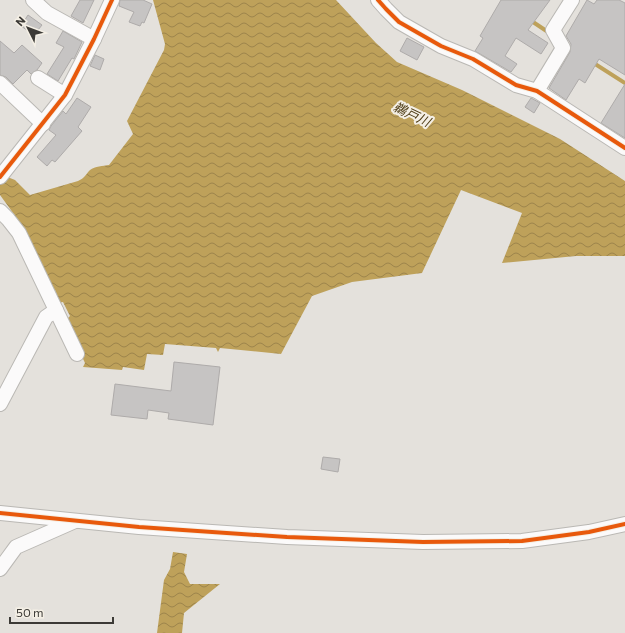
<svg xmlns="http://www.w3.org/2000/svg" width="625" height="633" font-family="Commissioner,'Noto Sans JP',sans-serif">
<defs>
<pattern id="water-waves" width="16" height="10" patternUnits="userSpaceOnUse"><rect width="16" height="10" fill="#bea15a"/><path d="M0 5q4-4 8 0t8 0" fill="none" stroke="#9c844b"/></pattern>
</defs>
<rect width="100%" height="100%" fill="#e4e1dc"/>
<g fill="url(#water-waves)">
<path d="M153 0H336L376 43 397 62 462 90 560 139 625 181V256H576L502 263 522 213 461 190 422 273 352 282 312 296 281 354 220 348 218 352 216 348 165 344 163 355 147 354 144 370 123 367 122 370 83 367 85 363 65 321 70 316 63 302 58 303 56 300 57 295 55 290 51 292 24 228 0 195V174L15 180 30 195 78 181C85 178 85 175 90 170 95 166 103 166 109 165L133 134 127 121 164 50 165 44Z"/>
<polygon points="173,552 187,554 184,572 190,584 220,584 184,613 182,633 157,633 164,580 170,569"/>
</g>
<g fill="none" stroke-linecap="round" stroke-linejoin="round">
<g stroke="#bea15a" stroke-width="4">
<polyline points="530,20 551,34"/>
<polyline points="592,62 625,83"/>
</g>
</g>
<g fill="#c6c4c3" stroke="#aeabaa">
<polygon points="80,0 94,0 83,23 71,16"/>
<polygon points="120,0 143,0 152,4 144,23 142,22 140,26 129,22 134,12 119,6"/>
<polygon points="501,0 550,0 528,30 548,43 541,54 516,38 505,56 517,64 511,72 475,51 483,38 480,36"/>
<polygon points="587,0 594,4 597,0 619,0 625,3 625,75 599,59 585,83 579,79 566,100 549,88 570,52 571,44 566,36"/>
<polygon points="28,15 42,25 34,35 21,26"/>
<polygon points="63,31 82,42 74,59 72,58 58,81 47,74 64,47 56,43"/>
<polygon points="407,38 424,47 417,60 400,51"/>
<polygon points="0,41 14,53 22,45 42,63 37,70 31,74 27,70 13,84 6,77 0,75"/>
<polygon points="95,55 104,59 100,70 90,66"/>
<polygon points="625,84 625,138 601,123"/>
<polygon points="77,98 91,107 78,127 82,131 55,162 52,160 47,166 37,157 56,135 49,130 51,126 63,111 66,114"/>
<polygon points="531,98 540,103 534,113 525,107"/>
<polygon points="174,362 220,367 213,425 168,419 169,413 148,410 147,419 111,415 115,384 171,391"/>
<polygon points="323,457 340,459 338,472 321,469"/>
</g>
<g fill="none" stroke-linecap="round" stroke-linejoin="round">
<defs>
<g id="minor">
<polyline points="33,0 47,13 94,39"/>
<polyline points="378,0 386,9 399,22 441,46 473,59 516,85 537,91 625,148"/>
<polyline points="38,78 65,95"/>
<polyline points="0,83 43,124"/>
<polyline points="537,91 563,48 553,30 572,0"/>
<polyline points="0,177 65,95 94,39 112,0"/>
<polyline points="0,211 8,219 19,233 77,354"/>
<polyline points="0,404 46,317 56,310"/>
<polyline points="0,513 139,527 287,537 423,542 522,541 589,532 625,524"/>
<polyline points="0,569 16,547 75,521"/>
</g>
</defs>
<use href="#minor" stroke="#bab8b4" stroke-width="16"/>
<use href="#minor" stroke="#fbfafa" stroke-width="14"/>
<defs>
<g id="cycleway">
<polyline points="378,0 386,9 399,22 441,46 473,59 516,85 537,91 625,148"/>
<polyline points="0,177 65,95 94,39 112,0"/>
<polyline points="0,513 139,527 287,537 423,542 522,541 589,532 625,524"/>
</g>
</defs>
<use href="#cycleway" stroke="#f4efe5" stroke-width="6"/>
<use href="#cycleway" stroke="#e8590c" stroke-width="4"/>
</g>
<g text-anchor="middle" stroke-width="4" stroke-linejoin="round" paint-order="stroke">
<g font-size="13" font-style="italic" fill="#4c3a13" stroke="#f4efe5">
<text transform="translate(412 114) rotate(26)" y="5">鵜戸川</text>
</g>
</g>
<g transform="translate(28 28) rotate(312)" stroke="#f4efe5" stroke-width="3" paint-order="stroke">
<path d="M0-3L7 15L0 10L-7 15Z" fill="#3c3a36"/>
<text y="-6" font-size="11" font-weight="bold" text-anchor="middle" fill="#3c3a36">N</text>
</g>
<path d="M10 617v6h103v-6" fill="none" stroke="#3c3a36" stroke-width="2"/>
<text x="16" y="617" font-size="12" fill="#3c3a36" stroke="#f4efe5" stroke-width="3" paint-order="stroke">50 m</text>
</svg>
